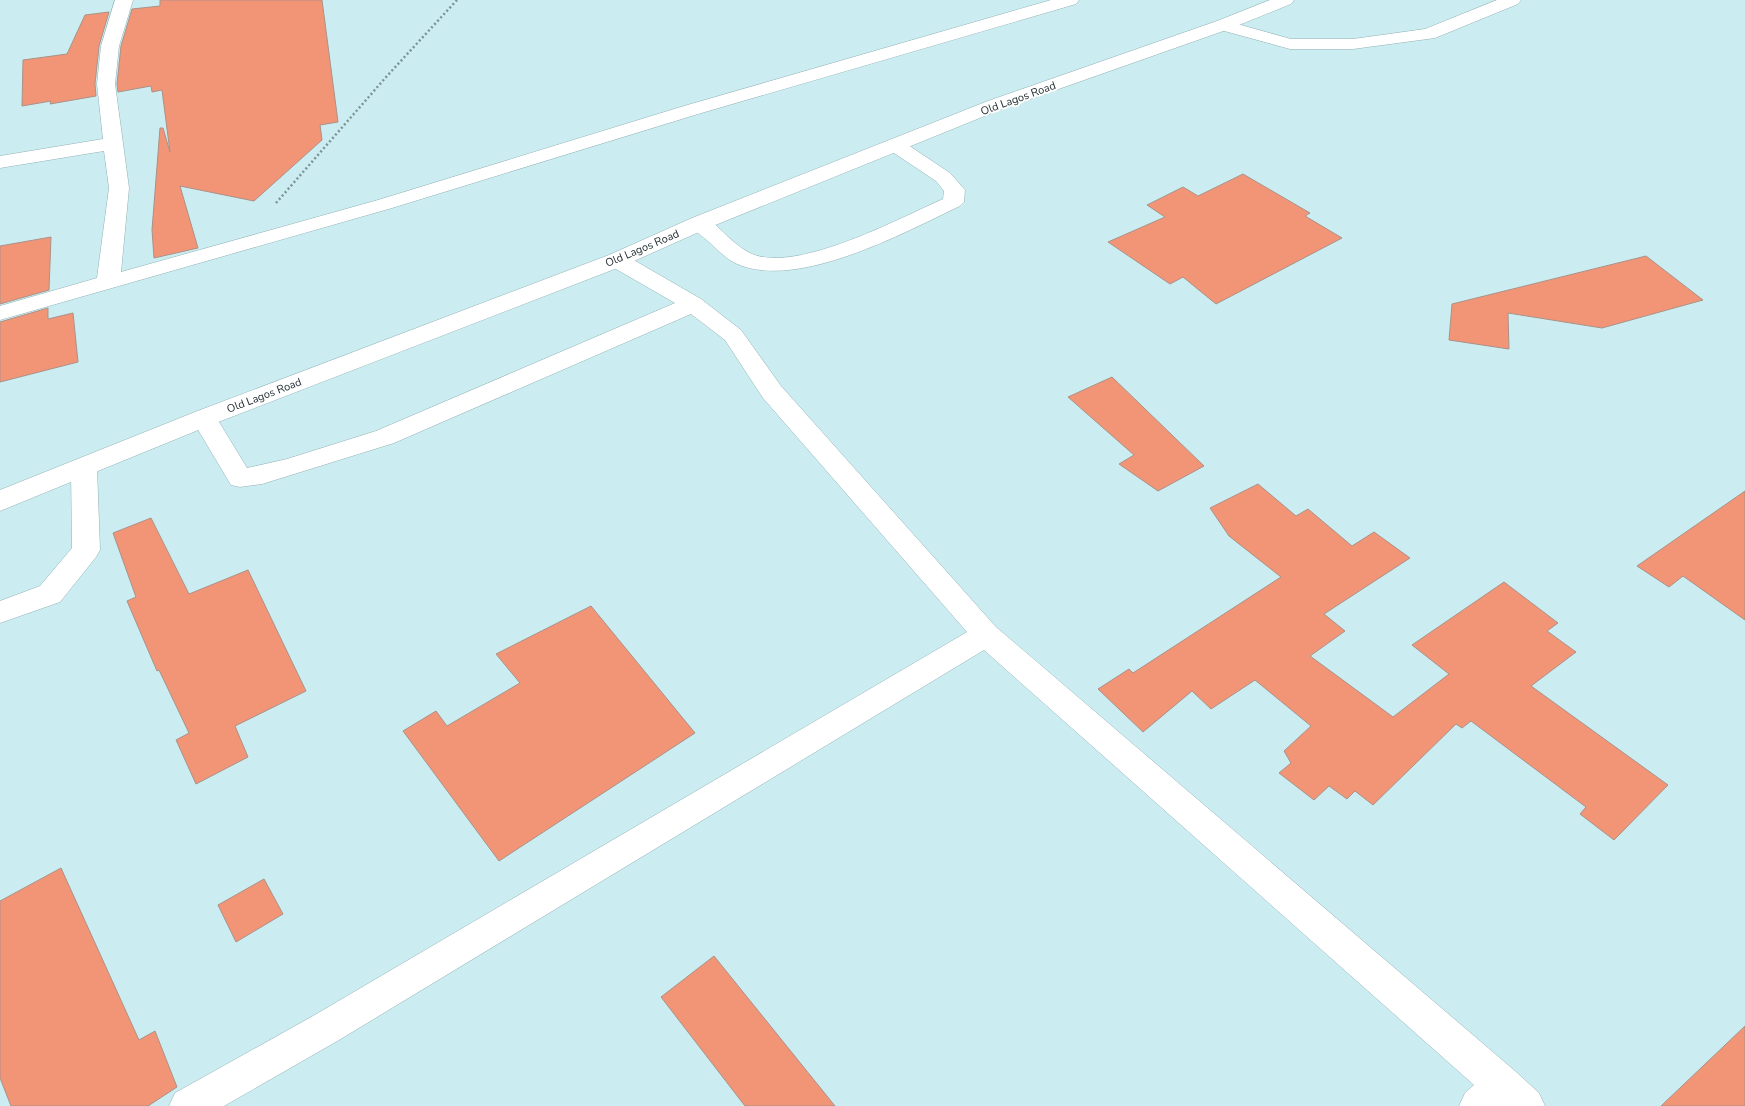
<svg xmlns="http://www.w3.org/2000/svg" width="1745" height="1106" font-family="'Nunito Sans',sans-serif">
<rect width="100%" height="100%" fill="#cbecf0"/>
<g fill="#f29576" stroke="#ab9188">
<polygon points="160,0 322,0 338,122 320,125 322,140 254,201 180,186 198,248 154,258 152,230 160,128 163,128 170,152 162,90 152,92 151,86 118,92 117,84 121,46 132,9 160,6"/>
<polygon points="109,12 99,46 95,84 96,96 50,104 51,101 22,106 23,60 67,54 85,15"/>
<polygon points="1243,174 1310,213 1305,216 1342,238 1216,304 1183,277 1170,284 1108,242 1165,217 1147,205 1183,187 1198,196"/>
<polygon points="51,237 49,290 0,304 0,246"/>
<polygon points="1646,256 1703,300 1602,328 1508,313 1509,349 1449,340 1452,304"/>
<polygon points="48,308 48,319 73,313 78,362 0,382 0,322"/>
<polygon points="1112,377 1204,466 1158,491 1119,464 1134,455 1068,397"/>
<polygon points="1258,484 1296,516 1308,509 1352,546 1374,532 1410,558 1324,614 1345,631 1310,656 1393,717 1449,674 1412,645 1504,582 1558,623 1547,631 1576,652 1531,686 1668,785 1614,840 1580,814 1586,807 1471,721 1462,728 1456,724 1373,805 1355,791 1347,799 1329,786 1314,800 1279,773 1291,763 1284,751 1311,726 1255,680 1211,709 1192,691 1143,732 1098,689 1129,669 1133,673 1281,577 1229,536 1210,508"/>
<polygon points="1745,491 1745,620 1683,576 1669,587 1637,566"/>
<polygon points="151,518 189,594 248,570 306,691 235,726 248,757 196,784 176,740 189,733 159,670 157,671 127,601 136,597 113,533"/>
<polygon points="591,606 695,733 499,861 403,731 436,711 447,726 520,683 496,654"/>
<polygon points="61,868 139,1040 155,1031 177,1087 148,1106 11,1106 0,1078 0,901"/>
<polygon points="264,879 283,914 236,942 218,905"/>
<polygon points="714,956 835,1106 745,1106 661,997"/>
<polygon points="1745,1026 1745,1106 1661,1106"/>
</g>
<g fill="none" stroke-linecap="round" stroke-linejoin="round">
<defs>
<g id="minor">
<polygon points="115,0 133,0 119,46 115,84 129,188 121,272 378,200 684,106 1051,0 1079,0 1076,4 698,114 392,208 0,320 0,306 97,278 109,188 104,151 0,168 0,156 103,139 97,84 101,46"/>
<polygon points="1497,0 1521,0 1518,4 1435,38 1353,49 1290,49 1217,29 1214,25 1217,21 1223,20 1291,39 1353,39 1425,29"/>
<path d="M895 139 902 141 950 173 965 190 964 202 960 206C905 232 796 292 735 263 725 258 717 249 709 242 702 236 694 230 689 223L692 218 700 217 708 218C722 230 736 247 752 254 798 273 900 218 943 199L944 191 936 181 888 149 885 145 888 141Z"/>
<polygon points="617,253 625,255 701,299 741,330 781,386 996,627 1515,1071 1539,1093 1545,1106 1459,1106 1465,1093 1474,1085 984,650 339,1040 224,1106 169,1106 175,1093 313,1016 967,632 763,398 725,340 691,314 394,443 262,484 240,487 231,485 191,418 195,412 204,410 213,412 247,468 287,459 376,431 675,303 609,265 606,260 609,255"/>
<polygon points="84,459 93,462 97,468 100,550 96,557 60,602 0,623 0,601 40,586 72,548 71,468 75,462"/>
</g>
<polygon id="major" points="1270,0 1294,0 1291,4 1229,29 1002,109 708,228 625,265 213,424 0,511 0,490 195,412 609,255 692,218 988,101 1217,21"/>
</defs>
<use href="#minor" stroke="#93b2b6" stroke-width="1"/>
<use href="#major" stroke="#93b2b6" stroke-width="1"/>
<polyline stroke="#7b9396" stroke-width="2.5" stroke-dasharray="2 2.5" stroke-linecap="butt" points="276,203 387,76 457,0"/>
<use href="#minor" fill="#fff" fill-rule="evenodd"/>
<use href="#major" fill="#fff" fill-rule="evenodd"/>
</g>
<g text-anchor="middle" stroke-width="4" stroke-linejoin="round" paint-order="stroke">
<g font-size="11" fill="#232f31" stroke="#fff">
<text transform="translate(1018 98) rotate(-20)" y="4">Old Lagos Road</text>
<text transform="translate(642 248) rotate(-23)" y="4">Old Lagos Road</text>
<text transform="translate(264 395) rotate(-21)" y="4">Old Lagos Road</text>
</g>
</g>
</svg>
